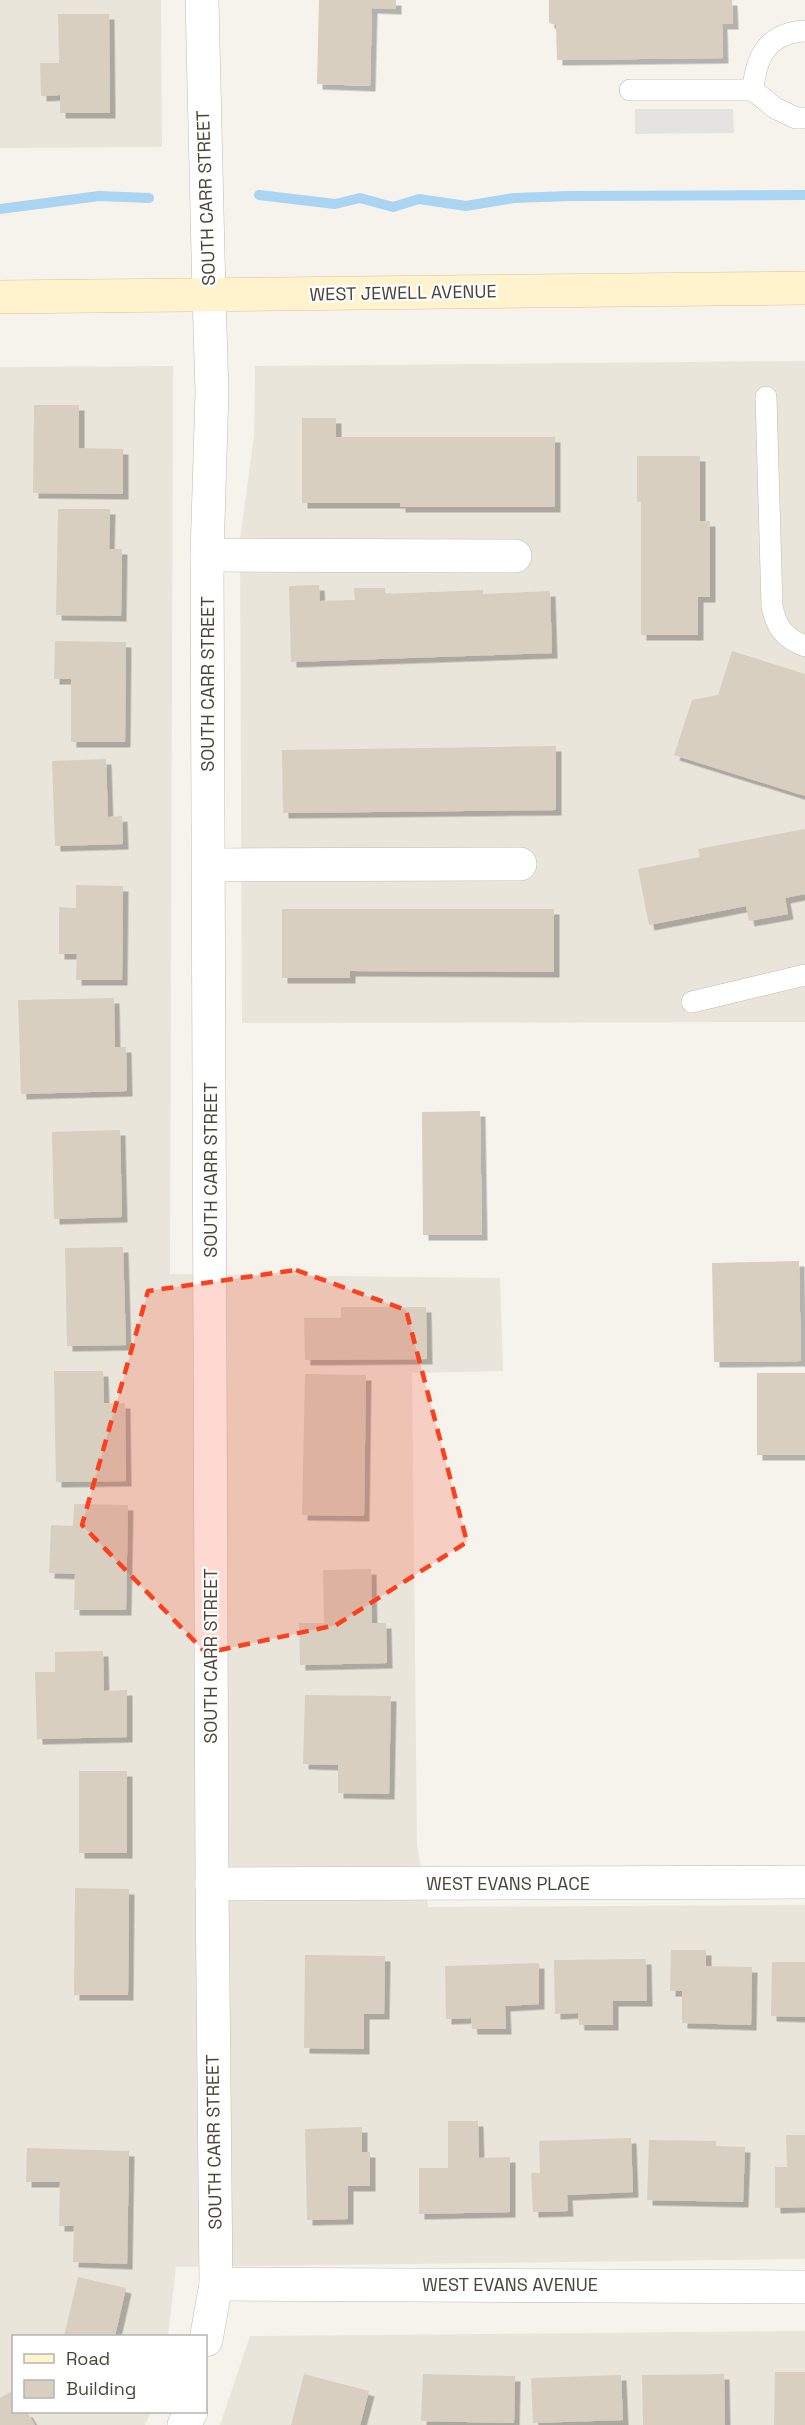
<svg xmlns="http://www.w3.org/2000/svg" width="805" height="2425" font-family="'Space Grotesk',sans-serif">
<defs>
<filter id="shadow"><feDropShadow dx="5.5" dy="5.5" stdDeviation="0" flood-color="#0004"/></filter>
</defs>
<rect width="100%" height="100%" fill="#f6f3ec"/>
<g fill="#eae5da">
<polygon points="0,0 161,0 162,147 0,148"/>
<polygon points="805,361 805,1022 242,1023 240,539 254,436 255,366"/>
<polygon points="173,366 170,1274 500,1278 503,1371 412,1373 417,1844 428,1907 805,1905 805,2259 176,2267 168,2336 14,2336 14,2412 151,2412 145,2425 0,2425 0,367"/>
<polygon points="805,2331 805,2425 220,2425 250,2336"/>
</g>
<polygon fill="#e5e3e0" points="635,109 733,109 734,133 635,134"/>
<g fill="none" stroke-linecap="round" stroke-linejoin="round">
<g stroke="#a9d4f2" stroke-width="10">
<polyline points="259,195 335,204 360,198 393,207 419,199 466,206 514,198 569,196 805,195"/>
<polyline points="0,209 99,196 149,198"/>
</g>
</g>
<g fill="#d8cfc1" filter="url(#shadow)">
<polygon points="319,0 396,0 396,9 372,8 370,86 317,84"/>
<polygon points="549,0 732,0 733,24 722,24 723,58 557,60 556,25 549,23"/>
<polygon points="58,14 109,14 110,113 60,113 60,95 41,96 40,63 59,63"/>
<polygon points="34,405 79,405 79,448 123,449 123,494 33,493"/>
<polygon points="302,418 336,418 336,437 555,437 555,507 400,507 400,503 302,503"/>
<polygon points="637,456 700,456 700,521 710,521 710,597 698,597 698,635 641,635 641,502 637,502"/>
<polygon points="58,509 110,509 109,549 122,549 121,616 56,615"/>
<polygon points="319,585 320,601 355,600 354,588 385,588 385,594 483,590 483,594 550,591 552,653 291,662 289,586"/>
<polygon points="55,641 126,642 125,742 71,742 71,679 54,679"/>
<polygon points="732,651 805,674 805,796 674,755 692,700 718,695"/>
<polygon points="556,746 556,810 283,813 282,750"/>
<polygon points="106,759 108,817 122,816 123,844 55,846 52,761"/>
<polygon points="805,829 805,894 785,898 788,914 749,921 746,906 649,925 638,869 700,857 698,849"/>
<polygon points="76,885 123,886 122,980 76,980 77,954 59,954 59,907 76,908"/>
<polygon points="282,909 554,909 554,972 350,971 350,978 282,978"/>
<polygon points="114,998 115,1047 126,1047 127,1091 21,1094 18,1000"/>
<polygon points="480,1111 482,1235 423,1235 422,1112"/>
<polygon points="120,1130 122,1217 54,1219 52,1132"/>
<polygon points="123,1247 126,1345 67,1346 65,1248"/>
<polygon points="799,1261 801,1361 714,1362 712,1263"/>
<polygon points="341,1307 426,1307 427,1359 305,1360 304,1318 341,1318"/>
<polygon points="54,1371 103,1371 104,1403 125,1403 126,1481 56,1482"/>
<rect x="757" y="1373" width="48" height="82"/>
<polygon points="305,1374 366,1375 364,1516 302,1515"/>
<polygon points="74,1504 128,1505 126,1610 74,1610 75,1574 49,1573 51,1525 73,1526"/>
<polygon points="371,1569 372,1623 386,1623 387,1663 300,1665 299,1623 324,1623 323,1570"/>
<polygon points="103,1651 104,1691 127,1690 127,1737 37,1739 35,1672 55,1672 55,1652"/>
<polygon points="305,1695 391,1696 389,1794 338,1793 338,1765 303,1764"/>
<rect x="79" y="1771" width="48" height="82"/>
<polygon points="75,1888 129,1889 128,1995 74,1995"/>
<polygon points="671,1950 706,1950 706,1966 752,1967 751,2025 682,2023 682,1991 670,1991"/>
<polygon points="305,1955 385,1956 384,2014 364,2014 364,2049 304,2048"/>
<polygon points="646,1959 647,2001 613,2001 613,2025 579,2025 578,2013 555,2014 554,1960"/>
<polygon points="772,1962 805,1962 805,2017 771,2016"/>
<polygon points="539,1963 539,2004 505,2006 506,2029 472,2029 471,2018 446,2019 445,1966"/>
<polygon points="448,2121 478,2121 479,2158 510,2157 510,2212 419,2214 419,2168 448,2168"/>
<polygon points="362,2127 362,2152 370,2152 370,2186 348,2186 348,2219 307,2220 305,2129"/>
<polygon points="786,2135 805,2135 805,2207 775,2208 775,2167 787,2167"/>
<polygon points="631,2138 633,2192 567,2195 568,2211 533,2212 531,2173 540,2173 539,2141"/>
<polygon points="649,2140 716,2141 716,2146 745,2147 743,2202 647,2200"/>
<polygon points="27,2148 129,2151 127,2264 73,2262 74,2226 59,2226 60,2182 26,2182"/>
<polygon points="78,2277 126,2288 115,2336 64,2336"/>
<polygon points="775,2372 805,2372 805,2425 774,2425"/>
<polygon points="304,2374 369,2391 360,2425 291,2425"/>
<polygon points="423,2374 515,2376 514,2423 421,2421"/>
<polygon points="724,2374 725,2425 643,2425 642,2375"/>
<polygon points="621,2375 623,2420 533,2423 531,2378"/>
<polygon points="14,2390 14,2412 27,2412 35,2425 0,2425 0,2398"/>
</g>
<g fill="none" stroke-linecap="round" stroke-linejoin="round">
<defs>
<g id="service">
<polyline points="630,90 753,90 775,108 796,118 805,118"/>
<path d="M753 90C756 56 768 33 805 31"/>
<path d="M766 397 772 606C776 627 784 638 805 646"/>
<polyline points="692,1002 805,975"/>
</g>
<g id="minor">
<polyline points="207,555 515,556"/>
<polyline points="209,865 520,864"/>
<polyline points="212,1884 805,1882"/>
<polyline points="216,2284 805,2287"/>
<polyline points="206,2340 216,2284 212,1884 207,555 212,392 209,295"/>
<polyline points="184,2425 191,2412"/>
</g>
<polyline id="tertiary" points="202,0 209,295"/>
<polyline id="secondary" points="0,297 805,288"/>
</defs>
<use href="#service" stroke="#c2bbae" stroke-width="22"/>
<use href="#minor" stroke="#c2bbae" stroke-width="34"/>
<use href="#tertiary" stroke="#c2bbae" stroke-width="34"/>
<use href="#secondary" stroke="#d6c79b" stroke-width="34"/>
<use href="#service" stroke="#fff" stroke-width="21"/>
<use href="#minor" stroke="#fff" stroke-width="33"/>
<use href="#tertiary" stroke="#fff" stroke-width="33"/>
<use href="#secondary" stroke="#fff3cd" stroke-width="33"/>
</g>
<path fill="#fc3f1d" fill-opacity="0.2" stroke="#fc3f1d" stroke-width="4.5" stroke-dasharray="12 8" stroke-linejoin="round" d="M296 1270 406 1310 467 1542 336 1625 206 1653 82 1525 148 1291Z"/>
<g text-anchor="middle" stroke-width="4.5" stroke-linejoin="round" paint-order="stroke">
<g font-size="18" fill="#4b4439" stroke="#fff">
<text transform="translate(206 198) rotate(-92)" y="6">SOUTH CARR STREET</text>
<text transform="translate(403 293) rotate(-1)" y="6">WEST JEWELL AVENUE</text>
<text transform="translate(208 684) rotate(-90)" y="6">SOUTH CARR STREET</text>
<text transform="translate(211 1170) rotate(-90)" y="6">SOUTH CARR STREET</text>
<text transform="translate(211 1656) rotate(-90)" y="6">SOUTH CARR STREET</text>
<text x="508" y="1890">WEST EVANS PLACE</text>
<text transform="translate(214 2142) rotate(-91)" y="6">SOUTH CARR STREET</text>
<text x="510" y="2291">WEST EVANS AVENUE</text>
</g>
</g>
<rect x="12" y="2335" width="195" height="78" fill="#ffffff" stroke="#b7b4b0" stroke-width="1.5"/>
<rect x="24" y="2354" width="30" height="9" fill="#fff3cd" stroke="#b7b4b0" stroke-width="1.5"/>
<text x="66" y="2365" font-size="18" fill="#4b4439">Road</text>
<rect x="24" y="2380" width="30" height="18" fill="#d8cfc1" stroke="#b7b4b0" stroke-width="1.5"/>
<text x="66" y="2395" font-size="18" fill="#4b4439">Building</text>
</svg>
